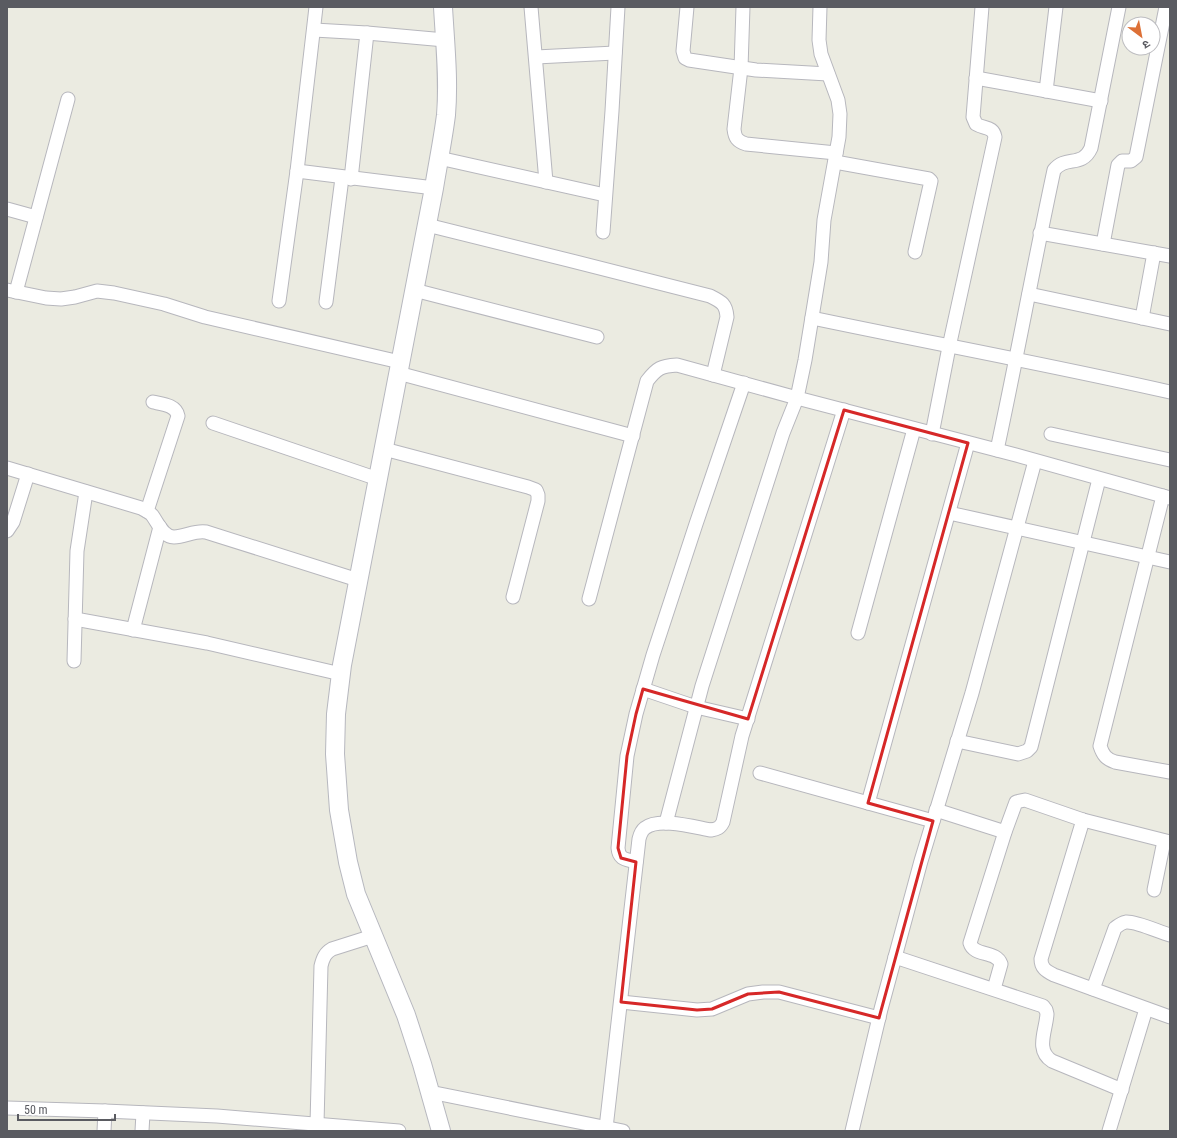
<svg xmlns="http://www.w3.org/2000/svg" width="1177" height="1138" font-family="'Roboto Condensed','Noto Sans Devanagari',sans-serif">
<rect width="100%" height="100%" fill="#ebebe1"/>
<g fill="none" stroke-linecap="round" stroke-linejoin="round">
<defs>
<g id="street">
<polyline points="531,7 546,182"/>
<polyline points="687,7 683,51 685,58 689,60 756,70 828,74"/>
<path d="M743 7 741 68 734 129C735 138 737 141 746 144L836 153"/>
<polyline points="314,30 367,33 445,40"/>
<polyline points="536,57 615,53"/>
<polyline points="976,78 1101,101"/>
<polyline points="1046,91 1056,7"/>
<polyline points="439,158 605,195"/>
<polyline points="835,162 929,179 931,181 915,252"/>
<polyline points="297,171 434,188"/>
<polyline points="351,179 367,33"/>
<polyline points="7,209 36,217"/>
<path d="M427 225 568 260 710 296C722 302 726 304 727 317L713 375"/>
<polyline points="603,232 612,111 618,7"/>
<polyline points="1040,233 1170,256"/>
<polyline points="1103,244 1118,165 1122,161 1131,161 1136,157 1166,7"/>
<polyline points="7,290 46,298 61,299 75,297 97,291 114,293 164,304 205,317 400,362"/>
<polyline points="414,290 597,337"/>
<polyline points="16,292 68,99"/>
<polyline points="1029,294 1170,324"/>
<polyline points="279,301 297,171 316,7"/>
<polyline points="326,302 342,178"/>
<path d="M812 318C931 343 1051 365 1170 392"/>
<polyline points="1142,318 1154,253"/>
<polyline points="398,373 633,436"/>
<polyline points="213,423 378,479"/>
<path d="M932 434 949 347 995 137C993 126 984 129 976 124L973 117 982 7"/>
<polyline points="1051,434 1170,460"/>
<polyline points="384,449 528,487 536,490 538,495 538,501 513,597"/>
<path d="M997 450C1017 357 1034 263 1054 170 1066 155 1082 168 1091 148L1119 7"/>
<path d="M7 468 141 508C145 510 149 512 152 515 158 523 163 537 174 537 185 537 195 530 206 532L358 580"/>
<path d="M1163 496 1100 746C1103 755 1106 759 1115 762L1170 772"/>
<path d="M147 511 178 416C176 405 162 404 153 402"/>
<polyline points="949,513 1170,562"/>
<polyline points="7,531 13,522 28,474"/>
<path d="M589 599 647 381C657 368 661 366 677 365L797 398 1016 455 1170 498"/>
<polyline points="75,619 207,643 341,674"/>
<polyline points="133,630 160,527"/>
<polyline points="858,633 914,429"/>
<polyline points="74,661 77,551 86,492"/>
<polyline points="643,689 696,707 748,719"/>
<polyline points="957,741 1018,754 1027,751 1031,747 1099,479"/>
<polyline points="760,773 933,821"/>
<polyline points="868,803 968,443"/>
<polyline points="936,810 1005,832"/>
<path d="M1083 820 1041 959C1041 968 1046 971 1054 975L1170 1017"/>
<polyline points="666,823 702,686 783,433 797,398 805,360 821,262 824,220 839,137 840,114 838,100 821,54 819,40 820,7"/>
<path d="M636 862C626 859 619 860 618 848L627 756 636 714 653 655 696 524 744 383"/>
<polyline points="1154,890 1164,841"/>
<path d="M895 957 1043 1006 1046 1010 1047 1014C1046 1031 1035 1050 1052 1061L1122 1090"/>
<path d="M994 989 1001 964C996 950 974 957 970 943L1005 832 1016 802 1025 800 1083 820 1170 842"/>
<path d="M1093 989 1115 928C1119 925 1121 923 1126 922 1136 921 1159 932 1170 935"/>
<polyline points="621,1002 697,1010 712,1009 748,994 763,992 779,992 879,1018"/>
<polyline points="430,1092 623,1131"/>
<polyline points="7,1108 105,1111 217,1116 399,1131"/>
<path d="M317 1124 321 966C323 958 325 953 332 949L373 936"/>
<path d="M606 1128 639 839C640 835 641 831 645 828 659 817 694 827 711 830 717 829 720 828 723 822L742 736 844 410"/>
<polyline points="104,1131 105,1111"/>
<polyline points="142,1131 143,1113"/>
<polyline points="852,1131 881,1009 921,861 972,693 1035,461"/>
<polyline points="1109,1131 1146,1009"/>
</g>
<path id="secondary" d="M441 1131 422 1064 406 1015 356 894 348 862 339 810 335 754 336 714 342 665 434 188C438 163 443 139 446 115 449 79 445 43 443 7"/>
</defs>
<use href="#street" stroke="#b7b7bd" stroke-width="15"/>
<use href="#secondary" stroke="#b7b8bf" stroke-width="20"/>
<use href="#street" stroke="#fff" stroke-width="13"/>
<use href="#secondary" stroke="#fff" stroke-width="18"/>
</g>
<path fill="none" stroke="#d62828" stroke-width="3" stroke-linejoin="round" d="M844 410 968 443 868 803 933 821 879 1018 779 992 748 994 712 1009 697 1010 621 1002 636 862 621 858 618 848 627 756 636 714 643 689 748 719Z"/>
<rect width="1177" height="1138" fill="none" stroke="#5a5b61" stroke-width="16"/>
<g transform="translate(1141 36) rotate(148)"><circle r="19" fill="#ffffff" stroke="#bdbdc0"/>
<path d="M0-3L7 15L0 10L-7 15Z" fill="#dd7036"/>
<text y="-6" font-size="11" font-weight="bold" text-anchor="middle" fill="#5a5b61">उ</text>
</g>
<path d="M18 1114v6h97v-6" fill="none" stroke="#5a5b61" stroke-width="2"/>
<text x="24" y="1114" font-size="12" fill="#5a5b61" stroke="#ffffff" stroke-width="3" paint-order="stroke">50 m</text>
</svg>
